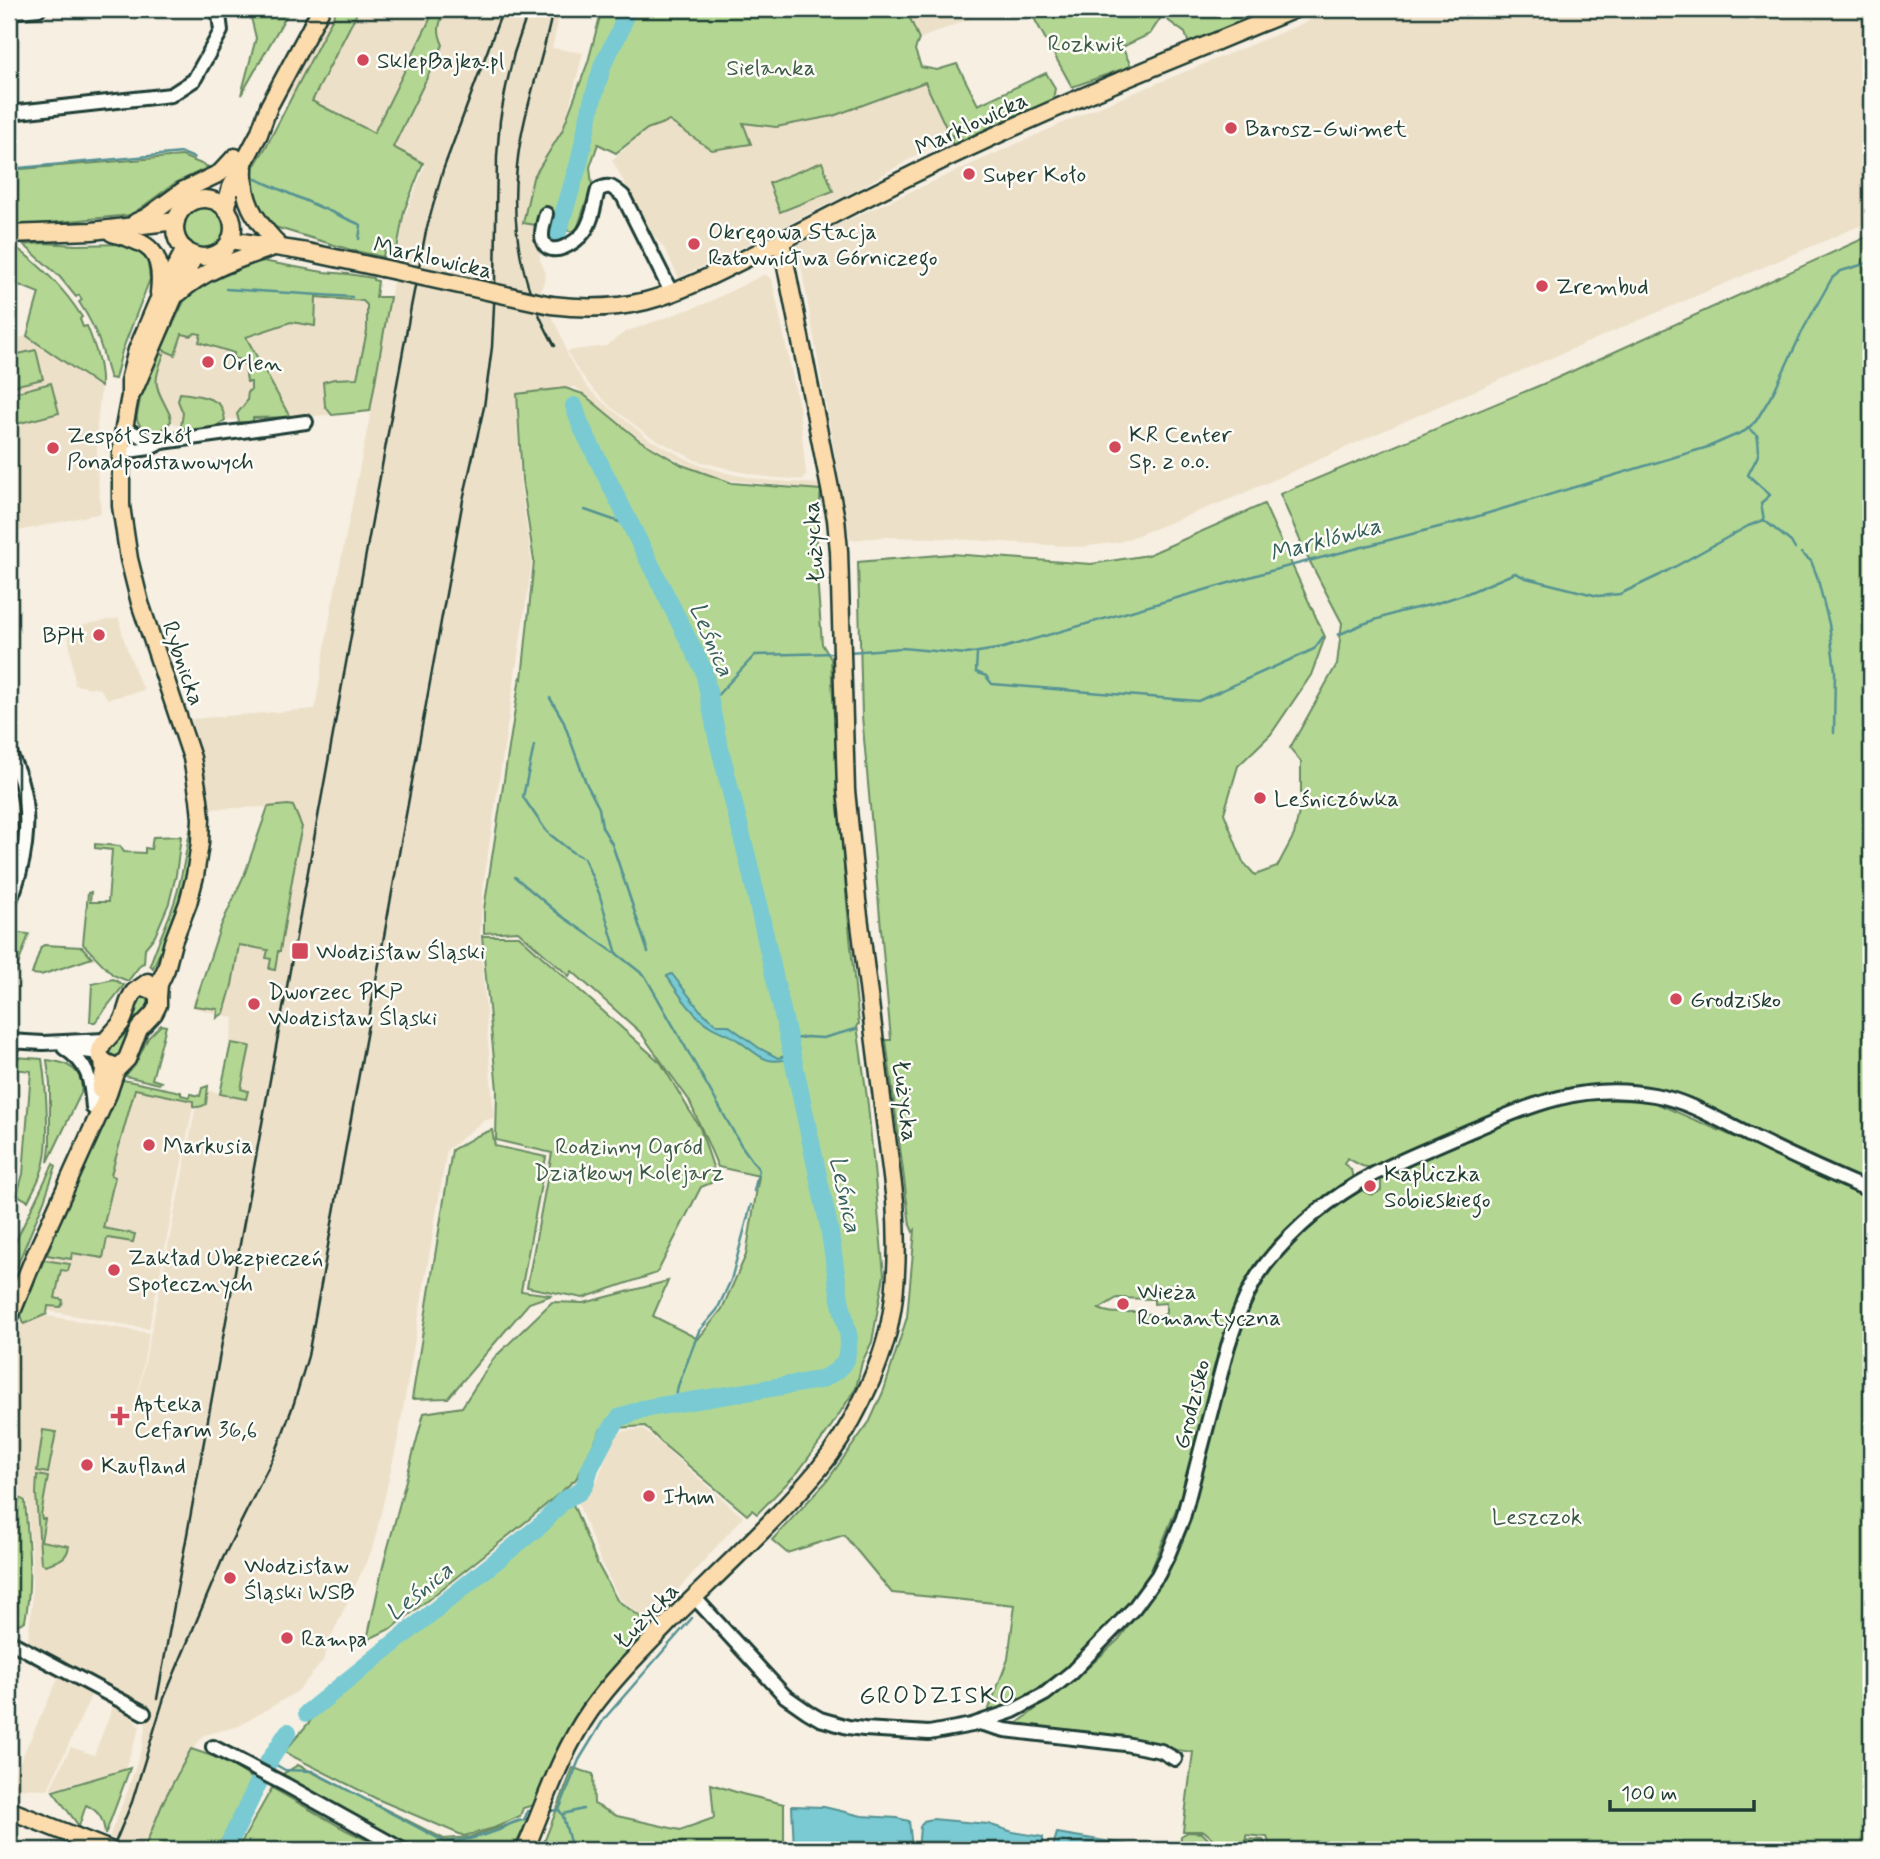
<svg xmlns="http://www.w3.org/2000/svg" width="1880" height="1859" font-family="Mynerve,sans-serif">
<rect width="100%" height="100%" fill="#f6efe2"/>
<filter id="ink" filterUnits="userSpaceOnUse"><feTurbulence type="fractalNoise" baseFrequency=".0143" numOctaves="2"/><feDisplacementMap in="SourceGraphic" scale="14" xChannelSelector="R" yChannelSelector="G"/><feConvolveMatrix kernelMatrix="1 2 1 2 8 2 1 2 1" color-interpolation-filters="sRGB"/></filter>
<g filter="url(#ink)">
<g fill="#ede0c8">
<polygon points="331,9 561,9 552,48 583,53 538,228 540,260 546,274 540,294 561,335 568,357 587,387 604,403 649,439 672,451 697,464 731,474 763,480 820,484 820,489 726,480 694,469 643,441 594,401 575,387 516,393 520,481 532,563 484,880 480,936 494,1118 483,1121 447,1150 398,1439 378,1526 372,1550 330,1639 323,1661 298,1691 239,1726 204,1735 191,1752 166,1800 144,1850 140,1850 109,1837 128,1790 142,1747 148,1708 27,1648 32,1603 32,1562 27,1500 9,1498 9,1374 24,1312 149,1333 132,1427 197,1101 204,1090 221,1093 234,1018 191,1007 234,906 268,809 296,806 208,809 202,756 191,719 315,709 332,605 370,416 404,218 425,165 286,94"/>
<polygon points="906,9 994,9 919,39"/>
<polygon points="1338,9 1871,9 1871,221 1439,406 1235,497 1120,542 1081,547 939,538 884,537 850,540 797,243 1087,112"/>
<polygon points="925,82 950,136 853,192 679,278 664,248 651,232 612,160 647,129 669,121 712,150 750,144 743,123 833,116"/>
<polygon points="765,274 772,280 799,406 806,474 803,480 766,477 732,470 695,460 648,435 611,407 592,388 577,369 567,351 606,346 625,332 707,303"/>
<polygon points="316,297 363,301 367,305 367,331 357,378 334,379 325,406 332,415 225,420 223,411 219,404 184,393 178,401 183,413 181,427 171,421 170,415 155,383 156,375 163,354 160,353 177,315 258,334 291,322"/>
<polygon points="27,336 101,387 97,426 97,469 101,513 9,533 9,340"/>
<polygon points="119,618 123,637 139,681 145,690 108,699 100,689 75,685 68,633 77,626"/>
<polygon points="132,1088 194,1101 149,1329 26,1307 60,1222 148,1237 103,1228 115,1177 92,1173"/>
<polygon points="643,1429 743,1517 649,1622 619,1598 601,1562 577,1501 596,1483 616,1432"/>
<polygon points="59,1677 92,1694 48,1789 10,1788 10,1783"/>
<polygon points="113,1707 131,1716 140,1727 124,1771 50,1789 71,1747 94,1755"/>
</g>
<g fill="#b3d792" stroke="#698a63" stroke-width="2" fill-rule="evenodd">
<polygon points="249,9 290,9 241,95 256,38"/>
<path d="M340 9H359L312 101 374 133 435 9H445C439 25 436 29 443 45L393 147 423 163 404 211 397 249 385 245 383 257 351 250 275 227 264 215 254 193 251 180 253 168 266 147 336 11Z"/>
<polygon points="602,9 906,9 919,39 915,50 921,67 937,70 957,64 978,105 1046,73 1055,88 1053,101 953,145 950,139 960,132 950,136 925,82 833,116 776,127 743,123 751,144 712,150 669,121 647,129 616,153 598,144 590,167 592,185 576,232 523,223 533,178 562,131 588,62"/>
<polygon points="1029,9 1270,9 1189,44 1185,33 1162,16 1150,34 1122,47 1131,66 1072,87"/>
<polygon points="182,156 209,167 175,183 131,215 39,224 9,225 9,170"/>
<polygon points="822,162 833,191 780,212 769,183"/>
<circle cx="204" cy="227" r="23"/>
<path d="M1871 235V1183L1812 1159 1716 1111 1698 1100 1654 1088 1575 1090 1372 1168 1362 1166 1347 1158 1344 1164 1351 1169 1353 1180 1274 1241 1232 1317 1183 1492 1150 1573 1109 1632 1070 1665 1020 1701 987 1714 1008 1659 1015 1605 892 1593 844 1535 787 1553 772 1540 826 1482 870 1421 884 1390 907 1317 915 1230 913 1232 910 1225 886 1040H891L862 716 858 562 951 554 1091 564 1148 555 1264 504 1325 637 1311 675 1271 734 1238 766 1224 813 1243 862 1255 875 1277 867 1294 835 1301 803V762L1290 748 1337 664 1342 623 1307 556 1280 494 1555 379ZM1117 1298 1154 1299V1304L1166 1303V1313L1161 1317C1151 1314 1142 1312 1132 1312 1118 1312 1112 1315 1099 1309Z"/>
<path d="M42 243 76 245 127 244 144 253 148 264 150 279 122 351 115 379 110 378C106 369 105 359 102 350 97 332 89 317 79 302L82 300 79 295 76 297 59 276 24 245Z"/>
<path d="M9 245H13C41 266 63 287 82 317L80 319 83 327 87 326C95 346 102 365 101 387L27 336 39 293 9 281Z"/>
<polygon points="262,261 323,272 348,274 373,278 373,280 378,281 376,297 390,297 370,411 332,415 325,406 323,382 334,379 357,378 367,331 367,305 363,301 316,297 315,326 291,322 246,337 290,417 253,418 253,422 239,422 237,414 247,401 248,391 251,390 251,382 247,382 245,367 242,360 234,358 234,353 199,342 201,334 195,333 191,336 182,334 175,355 161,349 188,293 200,285 203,285 253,263"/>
<polygon points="36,350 43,379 9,387 9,356"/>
<path d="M160 353 164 354C151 387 156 385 170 415L171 421C162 432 156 437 142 429L137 420V415L143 385Z"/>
<polygon points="51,383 59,413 9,426 9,394"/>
<path d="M565 388 583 394 639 440 682 465 732 483 821 490 815 548 822 644 831 659C837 781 845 902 859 1024L857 1025 868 1105 884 1275 872 1342 862 1362 856 1388 830 1428 798 1472 757 1514 752 1510 747 1515 664 1445 645 1426 601 1429 584 1463 592 1464 591 1466H583L576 1479 528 1520 394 1627 367 1640 383 1566 424 1413 462 1407 494 1358 552 1302 584 1303 668 1281 653 1316 698 1339 722 1309 746 1255 759 1176 718 1167 689 1100 640 1032 572 971 569 976 518 931 484 933V909L520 677 522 679 534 561 522 480 517 394Z"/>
<path d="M180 393C191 394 210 397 219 404 223 408 224 414 225 420 214 430 195 432 181 427L183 413 178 401Z"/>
<polygon points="288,805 293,806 302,827 294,862 295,863 280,951 278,951 275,970 269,969 271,959 266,958 268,950 239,945 232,985 224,1013 217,1018 218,1009 194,1006 220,928 245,873 268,807"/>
<path d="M192 821C193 827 192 835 192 842 190 887 171 928 153 968L150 965C157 944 167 924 174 903 183 876 186 849 192 821Z"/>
<polygon points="181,836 176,875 169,903 155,936 145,948 144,963 141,964 128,981 113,975 83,944 88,893 91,892 90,902 108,902 112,850 95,848 95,844 120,846 124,852 145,853 145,848 151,849 153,837"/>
<polygon points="9,932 29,934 14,976 12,988 9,990"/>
<polygon points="482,936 519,936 661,1063 700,1128 714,1170 711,1183 701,1187 657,1273 583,1298 527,1287 552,1153 496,1140 497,1090"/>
<polygon points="44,945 82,947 92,958 41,975 32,974 41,947"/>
<polygon points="113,979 124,985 95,1022 90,1022 92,984"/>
<polygon points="141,996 149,997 152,1002 120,1056 116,1058 111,1057 107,1050 138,998"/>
<polygon points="161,1025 166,1026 152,1079 161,1082 159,1084 125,1076 136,1063 148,1038"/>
<polygon points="231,1043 250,1046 241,1089 248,1091 246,1099 220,1094"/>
<path d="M15 1057 42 1059C46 1086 51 1145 42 1170 39 1181 33 1191 28 1201L17 1195 23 1174 31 1071 15 1069Z"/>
<path d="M47 1060C67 1062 85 1070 81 1093L48 1162 50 1145V1084Z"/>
<path d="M123 1080 181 1092V1095L189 1097 190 1094 200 1096 202 1088 208 1086 206 1104C202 1107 198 1108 193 1106V1101L135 1089 111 1175 115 1177 103 1228 135 1234 133 1242 107 1238 103 1258 72 1253 71 1259 47 1255 66 1203Z"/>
<path d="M1578 1099 1651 1101 1871 1196V1850H1272L1267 1837 1246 1835V1839L1263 1840 1268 1850H1197L1190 1847H1180L1181 1836 1188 1832 1202 1833 1217 1848H1247L1250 1843 1246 1839 1245 1844H1219L1204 1831H1183L1193 1752 1011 1728 1080 1675 1119 1639 1165 1577 1197 1494 1243 1319 1282 1248 1341 1203 1362 1190C1370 1196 1374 1196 1381 1190V1180L1468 1137Z"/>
<polygon points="492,1130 495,1146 546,1157 521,1291 552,1295 529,1303 448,1398 412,1399 452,1150 477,1136"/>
<polygon points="53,1164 56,1166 44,1201 9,1285 9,1255"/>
<polygon points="44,1260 70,1264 68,1271 61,1270 55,1298 63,1300 62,1305 60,1307 48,1306 47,1314 24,1324 21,1314"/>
<polygon points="43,1430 56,1432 48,1473 37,1471"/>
<path d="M37 1475 48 1477 41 1515 42 1519H45L41 1541 69 1546C67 1560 57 1561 45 1565L41 1563 36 1494Z"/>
<path d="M20 1498 25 1501C28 1541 33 1581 25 1621L9 1629V1502L18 1504Z"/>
<polygon points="572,1502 597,1563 617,1600 646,1621 641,1639 584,1707 534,1805 523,1808 520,1816 494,1828 464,1836 377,1799 284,1752 317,1713 553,1521"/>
<polygon points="191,1749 224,1760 253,1779 217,1850 144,1849 164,1800"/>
<polygon points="298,1765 444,1839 470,1837 529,1818 513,1850 410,1850 278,1777"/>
<path d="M130 1768 105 1835C104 1821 100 1811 86 1805L79 1826 53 1791Z"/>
<polygon points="573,1768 593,1774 594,1804 617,1816 680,1830 714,1818 711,1784 742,1794 784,1804 784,1850 541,1850"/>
<polygon points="272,1788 346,1830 387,1850 237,1850"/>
</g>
<g fill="#79cad3" stroke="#559293" stroke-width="2">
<path d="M672 974 700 1010 709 1018 718 1025H728L759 1048 778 1058 792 1054 793 1058C765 1066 760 1056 739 1041 730 1034 719 1032 710 1026 694 1017 677 992 667 976Z"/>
<polygon points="792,1806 824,1807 862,1816 897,1818 909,1821 911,1839 910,1850 794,1850"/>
<polygon points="932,1819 988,1824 1013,1832 1043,1837 1043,1850 918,1850 920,1827 924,1821"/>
<polygon points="1057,1833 1159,1850 1052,1850"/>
</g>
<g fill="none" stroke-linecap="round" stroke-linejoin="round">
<g stroke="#559293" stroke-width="2.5">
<polyline points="19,168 182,153 194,158"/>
<polyline points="256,179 361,225 359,239"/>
<polyline points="226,289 352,297"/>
<path d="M1749 429 1757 435C1762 458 1756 457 1748 475L1770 495 1761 503 1764 520 1791 542 1795 549"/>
<polyline points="585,510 631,526"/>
<polyline points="1801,553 1811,561 1817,576 1829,624 1835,671 1834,733"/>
<polyline points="1338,635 1363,624 1399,612 1434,604 1468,593 1515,573 1526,578 1598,596 1620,594 1660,575 1748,526 1764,520"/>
<polyline points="849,652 902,648 966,654 1003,648 1274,570 1462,521 1708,447 1745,431 1756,421 1774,391 1804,328 1832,278 1841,271 1871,262"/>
<polyline points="977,653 976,672 986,676 992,684 1198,701 1314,649 1323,637"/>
<polyline points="550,698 563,720 586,783 599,808 602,827 612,844 648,952"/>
<polyline points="710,703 755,655 836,653"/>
<polyline points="534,746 523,797 547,832 572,852 584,858 599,893 617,954 645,976 741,1145 759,1170 754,1191"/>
<polyline points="515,877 560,915 615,953"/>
<polyline points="789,1040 806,1037 823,1038 856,1029"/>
<polyline points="675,1403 678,1386 699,1331 717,1310 731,1280 751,1205"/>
<path d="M269 1761 285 1770 312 1771 445 1842C463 1841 481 1837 499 1830 508 1826 513 1820 524 1820L528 1811H531"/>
<polyline points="559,1810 579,1760 604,1719 692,1618"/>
<polyline points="551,1811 559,1810 563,1816 572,1850"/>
<polyline points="563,1814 583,1809"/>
</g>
<g stroke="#79cad3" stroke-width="18">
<polyline points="557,235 579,163 592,102 603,64 620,31 627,9"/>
<polyline points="307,1713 542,1524 564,1500 579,1492 585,1485 590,1468 607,1435 619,1418 642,1409 660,1406 820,1380 837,1371 846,1360 849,1338 840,1299 829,1227 795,1068 749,864 717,737 704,671 581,426 574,406"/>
<polyline points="226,1850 269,1761 288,1732"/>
</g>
<defs>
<g id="minor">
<polyline points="9,12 39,9"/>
<polyline points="9,113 171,95 194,80 221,31 219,14 215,9"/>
<path d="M546 214C544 222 540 234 543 241 550 260 577 242 584 232 593 220 594 204 598 190 610 183 613 188 623 196L671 292"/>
<polyline points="124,428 142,437 162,442"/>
<polyline points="121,452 150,448 162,442 306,422"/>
<path d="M9 751C13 761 18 771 21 782 32 821 25 866 9 903"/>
<polyline points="9,1041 43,1043 105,1040"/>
<path d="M64 1048C89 1064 91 1080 93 1108"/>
<polyline points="68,1049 92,1052 101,1056"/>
<polyline points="9,1061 11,1041"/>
<path d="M694 1597 785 1696 808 1712 820 1719 848 1727 864 1729 929 1733 972 1725 1013 1711 1045 1694 1071 1673 1134 1608 1158 1575 1168 1555 1183 1518 1228 1346C1237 1318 1247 1289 1265 1265 1294 1228 1333 1196 1374 1174 1401 1160 1429 1149 1456 1137 1524 1108 1578 1081 1654 1095 1689 1101 1720 1121 1751 1136 1791 1156 1831 1174 1871 1191"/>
<polyline points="9,1641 144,1713"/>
<polyline points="979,1723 1005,1730 1125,1744 1161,1751 1175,1759"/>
<polyline points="213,1747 286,1785 403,1850"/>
</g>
<g id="major">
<path d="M244 168C242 200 254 218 275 241"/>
<circle cx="204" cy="228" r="29"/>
<polyline points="227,210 228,197 231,187 259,134 269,106 321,9"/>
<polyline points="136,222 147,217 184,190 220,173 235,157"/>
<path d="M112 233C150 243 164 251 159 293"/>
<polyline points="9,234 92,231 176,221"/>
<polyline points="230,240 307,252 382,268"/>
<path d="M179 293C203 270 239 259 271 248"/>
<path d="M551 305C583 309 614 309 646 301 688 290 728 267 767 248 837 213 906 176 977 144 1081 95 1189 53 1295 9"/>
<polyline points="134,390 174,297 194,257"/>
<polyline points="158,997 159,984 166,969 173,942 188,903 195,876 200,843 201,818 199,799 192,758 140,603 129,559 121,506 121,452 124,428 130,396 130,377 137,350 157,303 185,249"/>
<path d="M112 1065C83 1055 113 1035 121 1023 127 1014 127 1000 134 992 138 988 144 986 148 982"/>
<polyline points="100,1090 104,1071 103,1060"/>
<polyline points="9,1319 33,1260 108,1094 116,1070 127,1059 139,1029 154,1013 158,1005 158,997 155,992 149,989 141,988"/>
<polyline points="9,1810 110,1850"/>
<path d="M525 1850C545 1803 560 1754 590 1711 615 1676 648 1644 678 1613 726 1566 776 1520 819 1469 849 1433 881 1369 890 1322 898 1282 898 1242 895 1201L857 900 846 790 839 551 836 519 781 241"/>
</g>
</defs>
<use href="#minor" stroke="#1f3d34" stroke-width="18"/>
<use href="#major" stroke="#1f3d34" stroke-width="21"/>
<use href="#minor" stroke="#fdfcf7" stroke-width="12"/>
<use href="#major" stroke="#fcdcac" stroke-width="16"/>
<g stroke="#1f3d34" stroke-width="2.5">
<path d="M553 9C543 61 522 113 517 166 510 229 523 291 555 346"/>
<polyline points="157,1699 411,307 426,231 443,170 503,9"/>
<polyline points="112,1850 132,1802 164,1698 223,1558 275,1454 294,1403 308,1356 463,500 484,407 492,347 495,285 497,156 500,120 506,87 514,53 529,9"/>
</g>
<defs>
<polyline id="major-bridge" points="382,268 551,305"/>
</defs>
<use href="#major-bridge" stroke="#1f3d34" stroke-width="21" stroke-linecap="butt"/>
<use href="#major-bridge" stroke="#fcdcac" stroke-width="16"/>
</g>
</g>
<g fill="#d1495b" stroke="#fdfcf7" stroke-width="2.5">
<circle cx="363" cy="60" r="7"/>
<circle cx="1231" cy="128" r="7"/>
<circle cx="969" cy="174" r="7"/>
<circle cx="694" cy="244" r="7"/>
<circle cx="1542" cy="286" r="7"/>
<circle cx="208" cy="362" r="7"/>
<circle cx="1115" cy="447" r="7"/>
<circle cx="53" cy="448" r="7"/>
<circle cx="99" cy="635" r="7"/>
<circle cx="1260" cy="798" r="7"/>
<rect x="291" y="942" width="18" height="18" rx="3.5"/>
<circle cx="1676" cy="999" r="7"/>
<circle cx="254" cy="1004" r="7"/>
<circle cx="149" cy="1145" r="7"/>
<circle cx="1370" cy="1186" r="7"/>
<circle cx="114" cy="1270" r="7"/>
<circle cx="1123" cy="1304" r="7"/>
<path d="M116.5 1405.5h7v7h7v7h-7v7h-7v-7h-7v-7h7z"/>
<circle cx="87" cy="1465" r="7"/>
<circle cx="649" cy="1496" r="7"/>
<circle cx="230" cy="1578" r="7"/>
<circle cx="287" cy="1638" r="7"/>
</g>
<g text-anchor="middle" stroke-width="5" stroke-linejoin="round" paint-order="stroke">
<g font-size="23" fill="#3d5c47" stroke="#fdfcf7">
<text x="1086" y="51">Rozkwit</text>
<text x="771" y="75">Sielanka</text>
<text x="629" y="1154">Rodzinny Ogród<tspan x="629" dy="26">Działkowy Kolejarz</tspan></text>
<text x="1537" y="1524">Leszczok</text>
</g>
<g font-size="23" fill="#1f3d34" stroke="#fdfcf7" text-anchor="start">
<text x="377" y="68">SklepBajka.pl</text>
<text x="1245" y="136">Barosz-Gwimet</text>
<text x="983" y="182">Super Koło</text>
<text x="708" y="239">Okręgowa Stacja<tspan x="708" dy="26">Ratownictwa Górniczego</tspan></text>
<text x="1556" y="294">Zrembud</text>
<text x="222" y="370">Orlen</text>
<text x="1129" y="442">KR Center<tspan x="1129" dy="26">Sp. z o.o.</tspan></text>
<text x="67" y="443">Zespół Szkół<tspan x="67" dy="26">Ponadpodstawowych</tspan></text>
<text x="85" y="643" text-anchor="end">BPH</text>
<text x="1274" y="806">Leśniczówka</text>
<text x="316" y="959">Wodzisław Śląski</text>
<text x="268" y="999">Dworzec PKP<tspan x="268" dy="26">Wodzisław Śląski</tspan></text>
<text x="1690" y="1007">Grodzisko</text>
<text x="163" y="1153">Markusia</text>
<text x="1384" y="1181">Kapliczka<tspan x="1384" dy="26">Sobieskiego</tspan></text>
<text x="128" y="1265">Zakład Ubezpieczeń<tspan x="128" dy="26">Społecznych</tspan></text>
<text x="1137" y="1299">Wieża<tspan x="1137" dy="26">Romantyczna</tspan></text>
<text x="134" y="1411">Apteka<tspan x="134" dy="26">Cefarm 36,6</tspan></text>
<text x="101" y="1473">Kaufland</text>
<text x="663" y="1504">Itum</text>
<text x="244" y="1573">Wodzisław<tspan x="244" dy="26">Śląski WSB</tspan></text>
<text x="301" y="1646">Rampa</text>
</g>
<g font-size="23" fill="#1f3d34" stroke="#fdfcf7">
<text transform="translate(971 123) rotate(-25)" y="8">Marklowicka</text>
<text transform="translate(433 257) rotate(13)" y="8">Marklowicka</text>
<text transform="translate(813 542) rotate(-94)" y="8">Łużycka</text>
<text transform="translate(184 663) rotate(71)" y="8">Rybnicka</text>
<text transform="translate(906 1101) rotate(83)" y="8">Łużycka</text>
<text transform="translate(1191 1404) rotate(-76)" y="8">Grodzisko</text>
<text transform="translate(646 1615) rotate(-46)" y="8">Łużycka</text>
</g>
<g font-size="24" font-style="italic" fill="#36605c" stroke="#fdfcf7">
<text transform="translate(1325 539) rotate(-15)" y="8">Marklówka</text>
<text transform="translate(712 639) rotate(67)" y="8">Leśnica</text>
<text transform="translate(846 1194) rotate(78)" y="8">Leśnica</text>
<text transform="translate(419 1591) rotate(-39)" y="8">Leśnica</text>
</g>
<g font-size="24" letter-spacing="2" fill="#1f3d34" stroke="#fdfcf7">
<text x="938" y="1703">GRODZISKO</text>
</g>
</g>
<rect width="1880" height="1859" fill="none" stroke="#fdfcf7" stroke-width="35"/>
<rect x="18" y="18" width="1845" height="1824" fill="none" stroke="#1f3d34" stroke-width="2.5" filter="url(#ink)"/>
<path d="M1610 1800v10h144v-10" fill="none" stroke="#1f3d34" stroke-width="3.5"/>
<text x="1621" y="1800" font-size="21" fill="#1f3d34" stroke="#fdfcf7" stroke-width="5" paint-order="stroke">100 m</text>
</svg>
